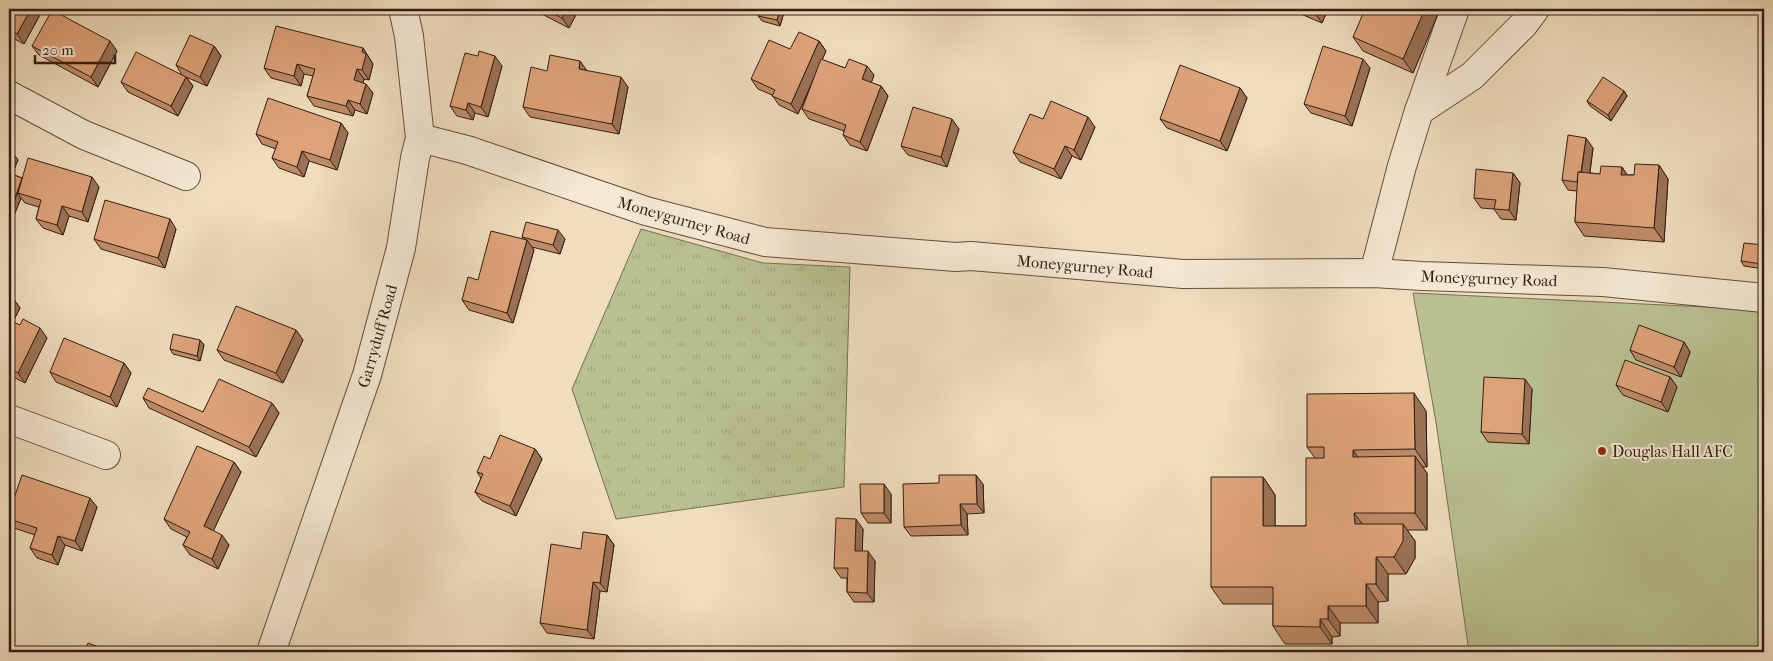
<svg xmlns="http://www.w3.org/2000/svg" width="1773" height="661" font-family="'IM FELL French Canon',serif">
<defs>
<pattern id="grass-tufts" width="24" height="20" patternUnits="userSpaceOnUse" patternTransform="scale(1.25)"><rect width="24" height="20" fill="#b9c191"/><path d="M3 7l-1-3M5 7V3M7 7l1-3M15 17l-1-3M17 17v-4M19 17l1-3" fill="none" stroke="#a0a57c"/></pattern>
</defs>
<rect width="100%" height="100%" fill="#efddbd"/>
<filter id="stains"><feTurbulence type="fractalNoise" baseFrequency=".004" numOctaves="4"/><feColorMatrix values="0 0 0 0 .2 0 0 0 0 .09 0 0 0 0 .02 0 0 0 .5 -.17"/></filter>
<radialGradient id="worn" r=".72"><stop offset=".6" stop-color="#630" stop-opacity="0"/><stop offset="1" stop-color="#630" stop-opacity=".3"/></radialGradient>
<polygon fill="url(#grass-tufts)" stroke="#766f52" points="641,229 763,263 850,267 844,487 616,519 572,389"/>
<polygon fill="#b9c191" stroke="#766f52" points="1413,293 1748,309 1764,314 1764,652 1469,652 1436,422"/>
<g fill="none" stroke-linecap="round" stroke-linejoin="round">
<defs>
<g id="minor">
<polyline points="9,95 84,135 186,176"/>
<polyline points="1419,111 1455,9"/>
<polyline points="1374,273 1402,166 1419,111 1472,76 1524,24 1535,9"/>
<polyline points="9,419 106,455"/>
</g>
<g id="tertiary">
<polyline points="420,138 467,150 646,211 765,242 956,257 971,256 1183,274 1374,273 1422,276 1603,282 1764,298"/>
<polyline points="271,652 367,375 401,248 415,158 420,138 409,36 403,9"/>
</g>
</defs>
<use href="#minor" stroke="#624d3e" stroke-width="30"/>
<use href="#tertiary" stroke="#624d3e" stroke-width="30"/>
<use href="#minor" stroke="#f5e9d4" stroke-width="28"/>
<use href="#tertiary" stroke="#f5e9d4" stroke-width="28"/>
</g>
<g fill="#bf8c68" stroke="#331d14">
<polygon points="9,9 40,9 42,11 24,44 9,36"/>
<polygon points="327,9 344,9 329,12"/>
<polygon points="532,9 579,9 569,28"/>
<polygon points="785,9 780,26 762,21 758,16"/>
<polygon points="1289,9 1328,9 1322,23"/>
<polygon points="1438,14 1413,73 1363,51 1353,37"/>
<polygon points="819,41 826,51 822,60 845,68 874,75 871,83 881,86 888,96 867,151 850,145 843,135 844,131 809,119 802,109 812,83 798,114 779,105 772,95 758,89 751,79 790,49"/>
<polygon points="32,46 117,51 98,87 39,55"/>
<polygon points="214,46 221,56 207,86 186,77 193,86 178,116 128,92 121,82 182,75 176,65"/>
<polygon points="363,48 373,64 369,80 364,79 363,83 373,93 367,114 355,110 353,116 314,106 307,96 313,76 304,74 301,86 271,78 264,68"/>
<polygon points="580,61 587,71 628,87 619,134 530,117 523,107 547,71"/>
<polygon points="502,66 488,117 475,113 473,120 457,116 450,106"/>
<polygon points="1370,68 1352,126 1311,113 1304,104"/>
<polygon points="1240,88 1247,98 1227,151 1167,128 1160,119"/>
<polygon points="1624,91 1627,96 1611,121 1590,106 1587,101"/>
<polygon points="1043,119 1095,127 1081,160 1072,156 1061,179 1020,162 1013,152"/>
<polygon points="341,123 348,133 337,170 309,161 304,177 279,168 272,158 276,149 262,144 256,134"/>
<polygon points="959,129 947,167 908,155 901,146"/>
<polygon points="1593,148 1590,173 1600,174 1622,167 1627,175 1634,175 1659,165 1668,179 1664,242 1584,236 1575,222 1577,191 1568,190 1562,180"/>
<polygon points="9,150 18,160 12,174 22,178 99,187 88,222 69,216 63,235 43,228 36,219 39,207 25,203 21,198 11,223 9,221"/>
<polygon points="1513,173 1520,183 1516,220 1501,219 1494,209 1481,208 1474,198"/>
<polygon points="176,229 165,268 101,249 94,239"/>
<polygon points="522,237 565,239 560,254 532,247 534,250 513,323 469,310 462,300 478,280 524,240"/>
<polygon points="1764,245 1764,269 1744,266 1741,261"/>
<polygon points="9,297 13,298 20,308 13,322 47,338 25,383 9,375"/>
<polygon points="296,330 303,340 283,383 224,360 217,350"/>
<polygon points="200,340 204,345 200,361 173,354 170,349"/>
<polygon points="1684,342 1690,352 1681,377 1636,360 1630,350"/>
<polygon points="124,363 131,373 117,407 56,382 50,372"/>
<polygon points="1670,377 1677,387 1668,412 1623,395 1616,385"/>
<polygon points="1532,389 1529,444 1488,442 1481,432"/>
<polygon points="143,398 203,412 272,403 279,413 256,457 149,408"/>
<polygon points="1426,411 1427,467 1422,467 1427,473 1427,530 1407,530 1415,541 1415,558 1406,574 1388,574 1388,601 1378,602 1378,623 1340,623 1340,636 1332,637 1332,644 1285,644 1273,626 1273,604 1223,604 1211,587 1263,477 1275,495 1275,526 1306,526 1315,458 1307,447"/>
<polygon points="535,449 542,459 516,516 482,501 475,492 481,478 477,472 490,459"/>
<polygon points="234,462 241,472 213,531 229,545 218,569 190,555 183,545 187,537 171,529 164,519"/>
<polygon points="983,484 984,513 967,514 968,535 911,536 904,527"/>
<polygon points="891,494 891,523 868,523 861,513"/>
<polygon points="97,507 82,551 65,545 58,565 37,558 30,548 35,535 14,528 9,521 9,513"/>
<polygon points="863,529 862,551 875,561 874,602 854,602 847,592 847,578 841,578 834,568"/>
<polygon points="607,535 614,545 607,592 600,591 594,639 547,633 540,623 581,549"/>
</g>
<g fill="#9b7255" stroke="#331d14">
<polygon points="31,9 40,9 42,11 24,44 17,34"/>
<polygon points="567,9 579,9 569,28 562,18"/>
<polygon points="780,9 785,9 780,26 777,20"/>
<polygon points="1312,9 1328,9 1322,23"/>
<polygon points="1425,9 1434,9 1438,14 1413,73 1403,59"/>
<polygon points="110,41 117,51 98,87 91,77"/>
<polygon points="819,41 826,51 798,114 791,104"/>
<polygon points="214,46 221,56 207,86 200,77"/>
<polygon points="363,48 373,64 369,80 362,70 362,52"/>
<polygon points="495,56 502,66 488,117 481,107"/>
<polygon points="1363,59 1370,68 1352,126 1345,116"/>
<polygon points="580,61 587,71 579,69"/>
<polygon points="297,64 304,74 301,86 294,76"/>
<polygon points="867,66 874,75 869,89 862,79"/>
<polygon points="357,69 364,79 361,90 354,80"/>
<polygon points="186,77 193,86 178,116 171,106"/>
<polygon points="621,77 628,87 619,134 612,124"/>
<polygon points="366,84 373,93 367,114 360,104"/>
<polygon points="881,86 888,96 867,151 860,142"/>
<polygon points="1240,88 1247,98 1227,151 1220,141"/>
<polygon points="1624,91 1627,96 1611,121 1608,115"/>
<polygon points="348,100 355,110 353,116 346,106"/>
<polygon points="468,103 475,113 473,120 466,110"/>
<polygon points="1088,117 1095,127 1081,160 1074,150"/>
<polygon points="952,119 959,129 947,167 941,157"/>
<polygon points="341,123 348,133 337,170 330,160"/>
<polygon points="1586,138 1593,148 1587,192 1580,182"/>
<polygon points="1065,146 1072,156 1061,179 1054,169"/>
<polygon points="11,150 18,160 9,182 9,155"/>
<polygon points="302,151 309,161 304,177 297,167"/>
<polygon points="1659,165 1668,179 1664,242 1654,228"/>
<polygon points="1622,167 1631,181 1621,175"/>
<polygon points="1513,173 1520,183 1516,220 1509,210"/>
<polygon points="92,177 99,187 88,222 82,212"/>
<polygon points="23,179 18,193 21,198 11,223 9,219 9,215"/>
<polygon points="62,206 69,216 63,235 57,225"/>
<polygon points="170,219 176,229 165,268 158,258"/>
<polygon points="558,230 565,239 560,254 553,245"/>
<polygon points="527,240 534,250 513,323 507,313"/>
<polygon points="1764,251 1764,267 1762,264"/>
<polygon points="13,298 20,308 10,327 9,325 9,306"/>
<polygon points="40,328 47,338 25,383 18,373"/>
<polygon points="296,330 303,340 283,383 276,373"/>
<polygon points="200,340 204,345 200,361 197,356"/>
<polygon points="1684,342 1690,352 1681,377 1674,367"/>
<polygon points="124,363 131,373 117,407 110,397"/>
<polygon points="1670,377 1677,387 1668,412 1661,402"/>
<polygon points="1525,379 1532,389 1529,444 1522,434"/>
<polygon points="1414,393 1426,411 1427,467 1415,449"/>
<polygon points="272,403 279,413 256,457 249,447"/>
<polygon points="535,449 542,459 516,516 510,506"/>
<polygon points="1353,450 1365,467 1353,457"/>
<polygon points="1415,456 1427,473 1427,530 1415,513"/>
<polygon points="234,462 241,472 211,536 204,526"/>
<polygon points="976,475 983,484 984,513 977,504"/>
<polygon points="1263,477 1275,495 1275,544 1263,526"/>
<polygon points="884,484 891,494 891,523 884,513"/>
<polygon points="90,498 97,507 82,551 75,541"/>
<polygon points="960,504 967,514 968,535 961,525"/>
<polygon points="1354,513 1367,530 1355,524"/>
<polygon points="856,519 863,529 862,561 855,551"/>
<polygon points="1403,524 1415,541 1415,558 1406,574 1394,557"/>
<polygon points="222,535 229,545 218,569 212,559"/>
<polygon points="607,535 614,545 607,592 600,583"/>
<polygon points="58,536 65,545 58,565 52,555"/>
<polygon points="868,551 875,561 874,602 867,593"/>
<polygon points="1376,557 1388,574 1388,601 1376,584"/>
<polygon points="593,582 600,591 594,639 587,630"/>
<polygon points="1366,584 1378,602 1378,623 1366,606"/>
<polygon points="1328,606 1340,623 1340,636 1328,619"/>
<polygon points="1320,619 1332,637 1332,644 1320,627"/>
</g>
<g fill="#dea379" stroke="#331d14">
<polygon points="9,9 31,9 17,34 9,29"/>
<polygon points="544,9 567,9 562,18"/>
<polygon points="760,9 780,9 777,20 758,16"/>
<polygon points="1365,9 1425,9 1403,59 1353,37"/>
<polygon points="52,10 110,41 91,77 32,46"/>
<polygon points="276,26 363,48 362,52 366,54 362,70 357,69 354,80 366,84 360,104 348,100 346,106 307,96 315,69 297,64 294,76 264,68"/>
<polygon points="799,32 819,41 791,104 772,96 775,90 751,79 769,40 790,49"/>
<polygon points="190,35 214,46 200,77 176,65"/>
<polygon points="1323,46 1363,59 1345,116 1304,104"/>
<polygon points="479,51 495,56 481,107 468,103 466,110 450,106 465,53 478,56"/>
<polygon points="136,52 186,77 171,106 121,82"/>
<polygon points="550,55 580,61 579,69 621,77 612,124 523,107 531,67 547,71"/>
<polygon points="821,59 845,68 849,59 867,66 862,79 881,86 860,142 843,135 846,125 802,109"/>
<polygon points="1180,65 1240,88 1220,141 1160,119"/>
<polygon points="1603,77 1624,91 1608,115 1587,101"/>
<polygon points="268,98 341,123 330,160 302,151 297,167 272,158 278,142 256,134"/>
<polygon points="1051,101 1088,117 1074,150 1065,146 1054,169 1013,152 1030,114 1043,119"/>
<polygon points="913,107 952,119 941,157 901,146"/>
<polygon points="1568,135 1586,138 1581,172 1578,172 1577,182 1562,180"/>
<polygon points="28,158 92,177 82,212 62,206 57,225 36,219 41,200 18,193"/>
<polygon points="1635,164 1659,165 1654,228 1575,222 1578,172 1600,174 1601,166 1622,167 1621,175 1634,175"/>
<polygon points="1476,169 1513,173 1509,210 1494,209 1496,200 1474,198"/>
<polygon points="11,174 22,178 9,215 9,181"/>
<polygon points="105,200 170,219 158,258 94,239"/>
<polygon points="526,222 558,230 553,245 522,237"/>
<polygon points="491,231 527,240 507,313 462,300 468,277 478,280"/>
<polygon points="1744,243 1764,245 1762,264 1741,261"/>
<polygon points="9,297 13,298 9,306"/>
<polygon points="236,306 296,330 276,373 217,350"/>
<polygon points="23,319 40,328 18,373 9,368 9,320 20,325"/>
<polygon points="1639,325 1684,342 1674,367 1630,350"/>
<polygon points="173,334 200,340 197,356 170,349"/>
<polygon points="64,338 124,363 110,397 50,372"/>
<polygon points="1625,360 1670,377 1661,402 1616,385"/>
<polygon points="1484,377 1525,379 1522,434 1481,432"/>
<polygon points="219,379 272,403 249,447 143,398 148,388 203,412"/>
<polygon points="1414,393 1415,449 1353,450 1353,457 1415,456 1415,513 1354,513 1355,524 1403,524 1403,541 1394,557 1376,557 1376,584 1366,584 1366,606 1328,606 1328,619 1320,619 1320,627 1273,626 1273,587 1211,587 1211,477 1263,477 1263,526 1306,526 1306,458 1324,458 1324,447 1307,447 1307,394"/>
<polygon points="500,435 535,449 510,506 475,492 483,474 477,472 484,456 490,459"/>
<polygon points="197,446 234,462 204,526 222,535 212,559 183,545 190,532 164,519"/>
<polygon points="22,475 90,498 75,541 58,536 52,555 30,548 37,528 9,519 9,513"/>
<polygon points="939,475 976,475 977,504 960,504 961,525 904,527 903,484 939,483"/>
<polygon points="860,484 884,484 884,513 861,513"/>
<polygon points="836,518 856,519 855,551 868,551 867,593 847,592 848,568 834,568"/>
<polygon points="583,532 607,535 600,583 593,582 587,630 540,623 551,544 581,549"/>
<polygon points="88,643 112,652 84,652"/>
</g>
<circle fill="#8f2418" stroke="#f5e9d4" stroke-width="2" cx="1602" cy="451" r="5"/>
<g text-anchor="middle" stroke-width="4" stroke-linejoin="round" paint-order="stroke">
<g font-size="16" fill="#331d14" stroke="#f5e9d4">
<text transform="translate(684 220) rotate(16)" y="6">Moneygurney Road</text>
<text transform="translate(1085 266) rotate(5)" y="6">Moneygurney Road</text>
<text transform="translate(1489 278) rotate(2)" y="6">Moneygurney Road</text>
<text transform="translate(377 336) rotate(-74)" y="6">Garryduff Road</text>
</g>
<g font-size="16" fill="#331d14" stroke="#f5e9d4" text-anchor="start">
<text x="1612" y="457">Douglas Hall AFC</text>
</g>
</g>
<rect width="1773" height="661" fill="none" stroke="#efddbd" stroke-width="30"/>
<rect x="10" y="10" width="1753" height="641" fill="none" stroke="#331d14" stroke-width="2.5"/>
<rect x="15" y="15" width="1743" height="631" fill="none" stroke="#331d14"/>
<path d="M35 55v8h80v-8" fill="none" stroke="#331d14" stroke-width="2.5"/>
<text x="42" y="55" font-size="15" fill="#331d14" stroke="#f5e9d4" stroke-width="4" paint-order="stroke">20 m</text>
<rect width="100%" height="100%" filter="url(#stains)"/>
<rect width="100%" height="100%" fill="url(#worn)"/>
</svg>
